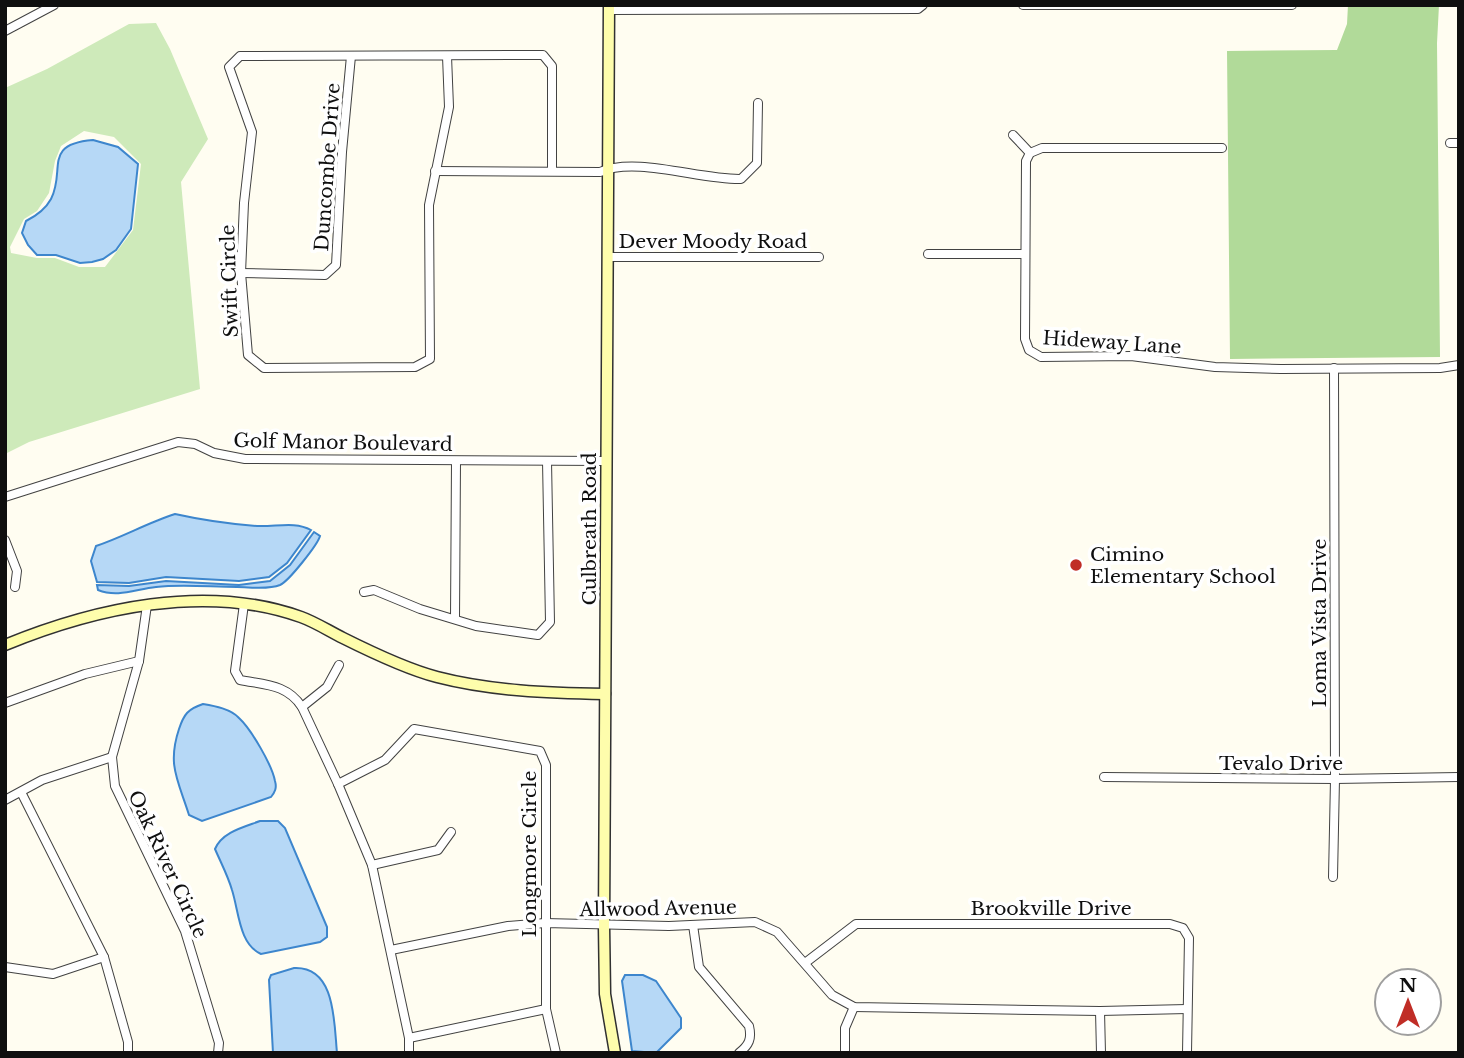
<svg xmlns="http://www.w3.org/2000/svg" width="1464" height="1058" font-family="'Libre Baskerville',serif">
<rect width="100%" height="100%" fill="#fffdf1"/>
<path fill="#ceeaba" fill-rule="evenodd" d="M156 23 170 49 208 139 181 182 200 389 29 442 5 454V88L47 69 129 24ZM84 131 114 137 141 164 133 230 105 267H79L55 258H37L11 253 10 247 24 219 37 211 49 193 55 161 61 146Z"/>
<polygon fill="#b1da99" points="1348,5 1439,5 1437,43 1440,357 1230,359 1227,51 1337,50 1347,24"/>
<g fill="#b6d8f6" stroke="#3d86cd" stroke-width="2">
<path d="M93 140 118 147 138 164 131 229 116 250 103 259 92 262 80 263 56 255H37L28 245 22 233 26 221C36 216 45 210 51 199 66 170 42 144 93 140Z"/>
<path d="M175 514C202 520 229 524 257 526 276 527 295 521 311 530L287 563 269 577 239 581 166 577 129 583 97 582 91 561 96 546C123 537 147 523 175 514Z"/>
<path d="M314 532 320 536C318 544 289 581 280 585 268 590 250 587 237 587 211 587 182 584 156 587 136 589 118 598 98 590L97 585 129 586 166 581 239 585 270 581 290 565Z"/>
<path d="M203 704C215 706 231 709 239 718 251 729 272 765 275 781 277 788 275 792 271 797L202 821 189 815C178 780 167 765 179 729 184 714 188 709 203 704Z"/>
<path d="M260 821H278L285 828 327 927V937L320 942 261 954C239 944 239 912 232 890 228 876 221 863 215 849 222 832 244 827 260 821Z"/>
<path d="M294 968C336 966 334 1023 337 1053H273L269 980 271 975Z"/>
<polygon points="625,975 643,975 656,981 681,1018 681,1028 656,1053 632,1051 622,981"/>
</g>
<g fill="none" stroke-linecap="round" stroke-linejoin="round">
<defs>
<g id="street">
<polyline points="1023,5 1292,5"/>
<polyline points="609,10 918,9 923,5"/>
<polyline points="5,31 54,5"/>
<polyline points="447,56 449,107 429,205 430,359 415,367 264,368 248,355 241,273 244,203 252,132 229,67 240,56 543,55 552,66 552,171"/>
<polyline points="1013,135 1030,153"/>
<polyline points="1450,143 1459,143"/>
<polyline points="1222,148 1042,148 1030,153 1026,161 1025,339 1029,350 1041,357 1131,356 1215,367 1281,369 1440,368 1459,365"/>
<path d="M435 171 600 172C636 156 700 180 741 179L757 163 758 103"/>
<polyline points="928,254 1024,254"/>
<polyline points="608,257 819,257"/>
<polyline points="241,273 325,275 336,265 342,152 351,56"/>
<polyline points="5,497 178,442 195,444 214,453 245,459 606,461"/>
<polyline points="5,540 17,571 15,587"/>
<polyline points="364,592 374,590 420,609 476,626 538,635 550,622 547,461"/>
<path d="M244 604 235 671 240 680C265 685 287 684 302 707L338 784 372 865 409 1038V1053"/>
<polyline points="147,605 139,661 112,757 115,786 185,931 219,1043 218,1053"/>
<polyline points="455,619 456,461"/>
<polyline points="5,703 85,674 139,661"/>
<polyline points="302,707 327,687 339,665"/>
<polyline points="1104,777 1335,779 1459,777"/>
<polyline points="338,784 385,760 414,729 540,751 546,765 546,1009 556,1053"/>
<polyline points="21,792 104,957 128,1042 128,1053"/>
<polyline points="5,800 42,780 112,757"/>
<polyline points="372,865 438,850 451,832"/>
<polyline points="1333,877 1335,779 1334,368"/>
<path d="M693 925 699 967 749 1026C752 1039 749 1045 739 1053"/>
<polyline points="391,950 508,926 545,923 669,926 755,922 777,932 832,995 854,1007 1100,1011 1187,1009"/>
<polyline points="805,963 856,924 1170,924 1183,928 1189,938 1187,1053"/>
<polyline points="5,967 53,974 104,957"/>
<polyline points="1100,1011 1101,1053"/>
<polyline points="409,1038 546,1009"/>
<polyline points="845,1053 845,1028 854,1007"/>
</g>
<g id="secondary">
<polyline points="609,5 604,926 605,994 615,1053"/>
<path d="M5 645C95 608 206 583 301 617 315 622 329 631 343 638 371 652 406 669 437 677 491 691 549 693 605 694"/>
</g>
</defs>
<use href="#street" stroke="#424242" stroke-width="10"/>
<use href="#secondary" stroke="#313131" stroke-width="13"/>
<use href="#street" stroke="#fff" stroke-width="8"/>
<use href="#secondary" stroke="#fefdac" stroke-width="10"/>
</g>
<circle fill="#c02d26" stroke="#fff" stroke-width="2.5" cx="1076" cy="565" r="7"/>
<g text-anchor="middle" stroke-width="7" stroke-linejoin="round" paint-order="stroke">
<g font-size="19" fill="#0f0f0f" stroke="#fff">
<text transform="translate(327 167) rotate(-86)" y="7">Duncombe Drive</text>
<text x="713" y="248">Dever Moody Road</text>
<text transform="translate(229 281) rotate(-92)" y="7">Swift Circle</text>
<text transform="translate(1112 342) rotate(4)" y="7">Hideway Lane</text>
<text transform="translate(343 442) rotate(1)" y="7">Golf Manor Boulevard</text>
<text transform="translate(589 529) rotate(-90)" y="7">Culbreath Road</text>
<text transform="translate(1319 623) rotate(-90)" y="7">Loma Vista Drive</text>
<text x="1281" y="770">Tevalo Drive</text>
<text transform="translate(529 854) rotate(-90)" y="7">Longmore Circle</text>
<text transform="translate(168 864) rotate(65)" y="7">Oak River Circle</text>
<text transform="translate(658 908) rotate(-1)" y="7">Allwood Avenue</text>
<text x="1051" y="915">Brookville Drive</text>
</g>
<g font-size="19" fill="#0f0f0f" stroke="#fff" text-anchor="start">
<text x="1090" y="561">Cimino<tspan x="1090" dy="22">Elementary School</tspan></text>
</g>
</g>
<rect width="1464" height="1058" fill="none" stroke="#0f0f0f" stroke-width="14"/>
<g transform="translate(1408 1002)"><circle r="33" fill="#ffffff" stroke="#9f9f9f" stroke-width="2"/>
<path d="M0-5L12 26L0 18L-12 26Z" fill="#c02d26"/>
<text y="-10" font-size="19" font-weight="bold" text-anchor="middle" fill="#0f0f0f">N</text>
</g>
</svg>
